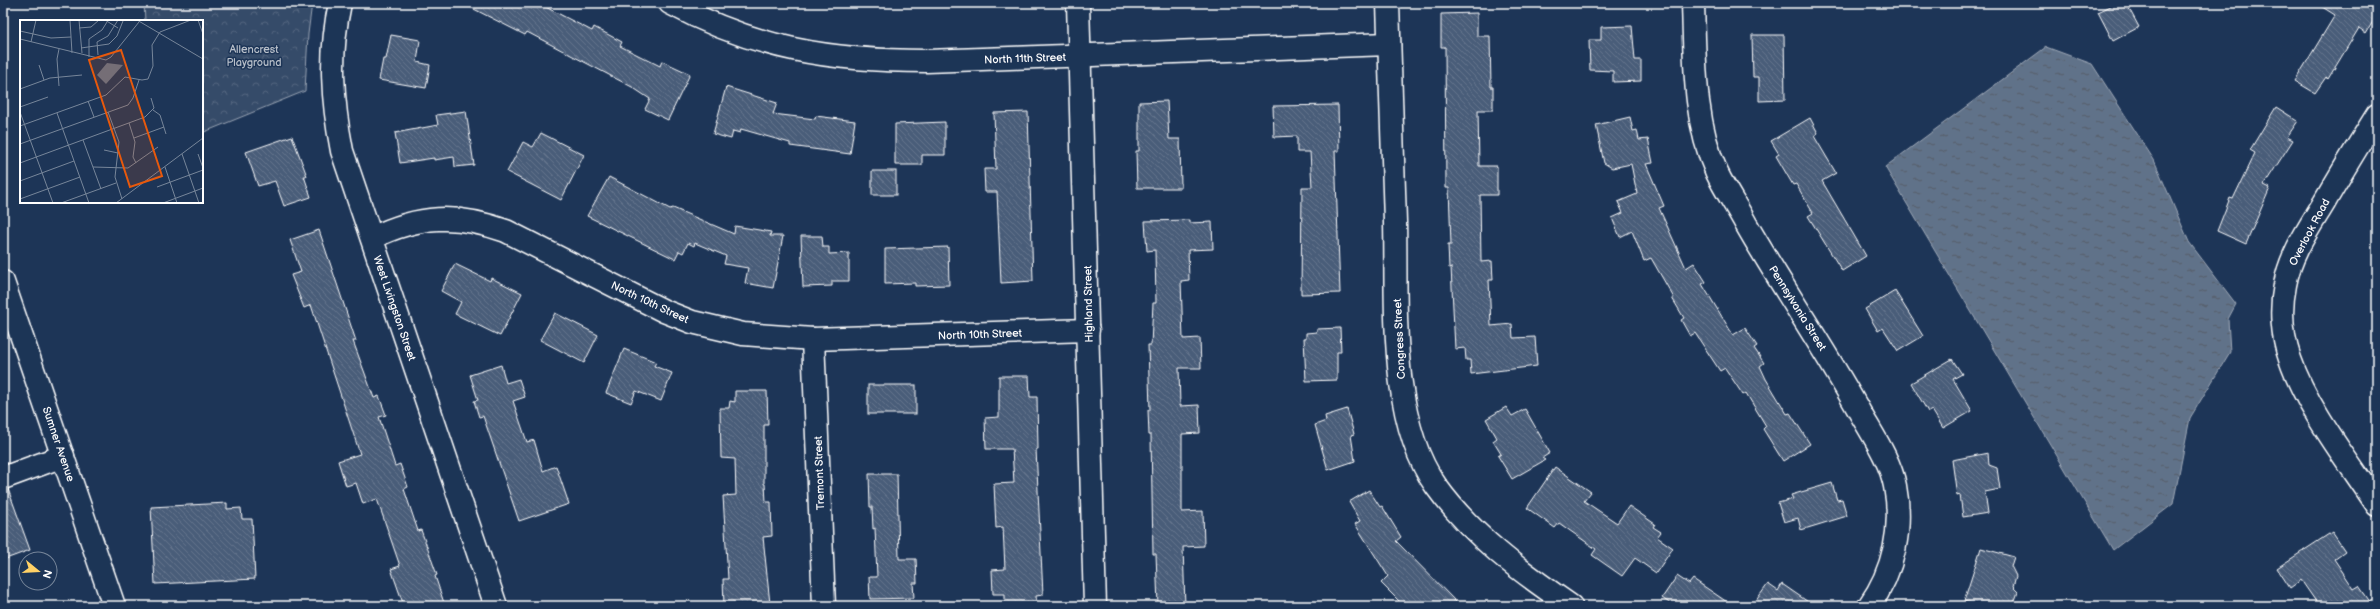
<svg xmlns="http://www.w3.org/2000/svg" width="2380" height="609" font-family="'Balsamiq Sans',sans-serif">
<defs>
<pattern id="forest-crowns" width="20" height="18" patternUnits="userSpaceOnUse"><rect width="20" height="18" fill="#364b69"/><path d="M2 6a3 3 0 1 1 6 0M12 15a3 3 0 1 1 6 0" fill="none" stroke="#546680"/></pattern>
<pattern id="water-ripples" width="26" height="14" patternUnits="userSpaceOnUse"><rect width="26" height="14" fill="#617289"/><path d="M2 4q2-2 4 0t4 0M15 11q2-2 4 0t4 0" fill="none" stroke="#555d67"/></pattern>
<pattern id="building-back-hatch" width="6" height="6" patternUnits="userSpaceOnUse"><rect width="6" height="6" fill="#4a5d79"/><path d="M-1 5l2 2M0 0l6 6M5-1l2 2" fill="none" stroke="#65758d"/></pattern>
</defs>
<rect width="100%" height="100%" fill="#1d3557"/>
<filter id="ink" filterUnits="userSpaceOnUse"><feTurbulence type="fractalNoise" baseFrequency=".025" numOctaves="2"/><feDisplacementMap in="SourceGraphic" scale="8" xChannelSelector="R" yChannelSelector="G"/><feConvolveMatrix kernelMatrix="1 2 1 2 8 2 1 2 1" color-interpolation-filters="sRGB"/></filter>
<g filter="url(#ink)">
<polygon fill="url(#forest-crowns)" stroke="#9aa5b4" points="144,3 312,3 308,34 305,91 202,133 202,21 145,21"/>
<polygon fill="url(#water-ripples)" stroke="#a0aab8" points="2046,47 2092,64 2154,160 2189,242 2236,304 2228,319 2230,352 2190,418 2173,504 2113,550 1885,167"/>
<g fill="url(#building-back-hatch)" stroke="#fff">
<polygon points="462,3 538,3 592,31 594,27 622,42 620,46 660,66 662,61 690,74 668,120 645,109 650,99 632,87 527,32 525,35"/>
<polygon points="2117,3 2126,3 2139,27 2113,41 2098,12"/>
<polygon points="2316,3 2377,3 2377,15 2366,33 2359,28 2328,79 2326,77 2315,93 2295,81 2335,15"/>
<polygon points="1477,13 1477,36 1490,36 1491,87 1493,87 1493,110 1478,110 1479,166 1497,166 1497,195 1480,195 1481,262 1492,261 1493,280 1489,280 1491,326 1512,324 1513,338 1535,337 1537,366 1471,374 1470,360 1466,360 1465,348 1455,349 1451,267 1449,268 1448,245 1451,245 1449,188 1446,188 1445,47 1441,47 1441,14"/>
<polygon points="1632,26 1635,60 1641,60 1641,81 1613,82 1613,71 1590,70 1589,40 1601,40 1601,27"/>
<polygon points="391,35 420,40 417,62 430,65 426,88 379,80 383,59 386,59"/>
<polygon points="1752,35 1784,35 1785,100 1759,101 1759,77 1753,77"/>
<polygon points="726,87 777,103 773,114 815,119 816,116 855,121 850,154 790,146 790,143 741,129 740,133 733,131 731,139 713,134"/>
<polygon points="1167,101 1169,139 1180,139 1181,188 1137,188 1136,151 1139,151 1139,102"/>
<polygon points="1338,105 1339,151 1335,151 1340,293 1301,294 1302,187 1312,187 1310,152 1297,152 1297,136 1274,137 1273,106"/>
<polygon points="2276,107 2298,121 2287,137 2293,140 2264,185 2270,188 2246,244 2217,231 2230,198 2233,199 2255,153 2250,150"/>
<polygon points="466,111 474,165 455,167 454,157 434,160 434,158 400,163 395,133 438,125 436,115"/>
<polygon points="1028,112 1033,281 1001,283 997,192 985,192 984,169 996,169 994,113"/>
<polygon points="1630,117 1633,131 1637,130 1639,140 1648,139 1653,163 1646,164 1664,206 1659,208 1686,268 1694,263 1706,282 1702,284 1733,335 1745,328 1757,346 1754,348 1764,363 1760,366 1766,379 1787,414 1790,413 1810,444 1783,461 1763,429 1766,426 1746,393 1743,395 1725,368 1720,371 1695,333 1690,336 1681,320 1684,318 1672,298 1674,298 1651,258 1644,261 1632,231 1620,237 1612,218 1623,213 1618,202 1637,194 1631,164 1612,168 1604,163 1596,125"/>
<polygon points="1810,118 1818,133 1814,136 1836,173 1822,181 1866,256 1842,271 1808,216 1813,213 1796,184 1793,185 1776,156 1779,154 1771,141"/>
<polygon points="945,122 945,155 922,155 922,165 895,165 895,124"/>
<polygon points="541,133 584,155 561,200 507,172 523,142 533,147"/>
<polygon points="292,136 307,176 304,176 311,197 284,206 275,181 258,186 246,152"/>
<rect x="872" y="171" width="24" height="24"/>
<polygon points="609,177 670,209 673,208 734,234 735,226 771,232 770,236 783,236 773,288 745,283 748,268 724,264 726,256 695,243 694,246 688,243 683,253 679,251 675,259 587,216"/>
<polygon points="1189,220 1189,223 1212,222 1213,249 1188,250 1189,280 1181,281 1183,339 1200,338 1201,368 1179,368 1180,406 1199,405 1200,433 1182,434 1182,512 1203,511 1204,546 1183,547 1185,606 1158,606 1156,554 1153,554 1151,435 1149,435 1148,410 1150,410 1148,345 1151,345 1153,303 1156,303 1155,250 1147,251 1145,221"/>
<polygon points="319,230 356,341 353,341 374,398 379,396 386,415 379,417 395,466 400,464 408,487 404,489 418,531 421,530 437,575 435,576 445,606 404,606 391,569 400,566 377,499 363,504 356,483 346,486 338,461 360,454 311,305 304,308 291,275 301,272 290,240"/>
<polygon points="801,236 822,236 823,247 829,247 829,254 849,253 849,281 832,281 832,286 803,287"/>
<polygon points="948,247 949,285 915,286 915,283 885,284 885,249"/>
<polygon points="455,264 490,281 491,278 522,293 500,336 455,314 461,302 441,291"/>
<polygon points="1895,291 1923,336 1898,351 1883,328 1878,331 1865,309"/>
<polygon points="555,313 598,335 584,363 540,340"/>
<polygon points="1340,328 1341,352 1337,352 1337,380 1306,381 1304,338 1306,338 1306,333 1317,332 1317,329"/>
<polygon points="624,349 656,362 654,366 672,373 661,401 636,391 631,403 606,393"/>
<polygon points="1952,359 1962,374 1953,379 1972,411 1943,428 1932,410 1928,412 1911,383"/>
<polygon points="501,365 506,383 519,379 525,397 513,401 527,442 534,440 543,471 556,466 569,504 519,521 483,416 479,417 474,401 478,400 470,375"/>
<polygon points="999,376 1029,376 1030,397 1037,397 1038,449 1036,449 1043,595 1036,596 1037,606 1005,606 1005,594 993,594 992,570 1005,569 1003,527 996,528 994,484 1014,483 1012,449 986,449 985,418 999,417"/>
<rect x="868" y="385" width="48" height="29"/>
<polygon points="735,391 767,391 768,425 764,425 764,484 765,484 766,502 771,502 772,536 763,537 770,604 768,606 724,606 723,579 728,579 723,496 736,495 735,459 721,458 720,408 729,408 730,401 735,402"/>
<polygon points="1506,407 1512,416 1525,409 1550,453 1542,458 1545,460 1512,479 1498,456 1501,454 1493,441 1497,438 1486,419"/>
<polygon points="1347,409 1354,434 1351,435 1355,461 1328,470 1315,425 1326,421 1325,416"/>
<polygon points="1988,453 1989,465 1997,468 2000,489 1985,492 1988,513 1963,517 1960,495 1957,496 1952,460"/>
<polygon points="1555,467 1591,492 1584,501 1617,523 1629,506 1655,524 1653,527 1661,532 1657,537 1673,548 1656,573 1635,558 1622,576 1592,555 1596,549 1559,523 1555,528 1527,508"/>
<polygon points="869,474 897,474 899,559 916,559 917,583 913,583 914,598 870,599 869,577 877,577 875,528 873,529 872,507 870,507"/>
<polygon points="1832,483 1837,500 1842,499 1847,516 1801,530 1798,518 1784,522 1778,503 1793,499 1791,495"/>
<polygon points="8,489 30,550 3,560 3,490"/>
<polygon points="1369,490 1380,507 1382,506 1401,537 1396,541 1460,606 1404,606 1381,583 1388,576 1355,524 1360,521 1349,502"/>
<polygon points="227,503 227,509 241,508 242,519 252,519 255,579 155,584 151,507"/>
<polygon points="2332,532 2345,551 2334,559 2354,589 2359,586 2373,606 2319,606 2301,580 2290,588 2277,568"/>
<polygon points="1981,548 2014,557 2011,566 2016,576 2013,587 2018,592 2014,603 2008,606 1982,606 1964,601"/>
<polygon points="1677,576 1689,584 1693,579 1733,606 1674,606 1662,598"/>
<polygon points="1768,584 1778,591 1782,584 1814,606 1752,606"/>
</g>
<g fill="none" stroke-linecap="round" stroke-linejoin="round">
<defs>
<g id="minor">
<path d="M340 3C329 54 332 100 342 151L496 606"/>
<path d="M670 3C755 49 831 61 927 61L1389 44"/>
<polyline points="1078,3 1095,606"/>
<path d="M1388 3C1390 76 1392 149 1395 222 1397 302 1388 418 1436 486 1472 536 1521 572 1571 606"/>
<path d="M1693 3C1695 60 1693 120 1717 173 1725 190 1737 207 1746 224 1782 287 1823 346 1858 409 1871 433 1890 459 1895 486 1903 528 1894 571 1869 606"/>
<path d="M2377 115C2359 144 2341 173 2324 203 2309 228 2290 255 2285 285 2280 309 2282 336 2290 359 2307 409 2348 461 2377 505"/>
<path d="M372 238C419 215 456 213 506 231L664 311 692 322 743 334 813 339 1088 330"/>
<polyline points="3,282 114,606"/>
<polyline points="813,339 824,606"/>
<polyline points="3,478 63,456"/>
</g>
</defs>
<use href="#minor" stroke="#fff" stroke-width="25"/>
<use href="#minor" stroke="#1d3557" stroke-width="22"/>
</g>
</g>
<g text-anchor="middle" stroke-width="3" stroke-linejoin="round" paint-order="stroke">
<g font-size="11" fill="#b9c0ca" stroke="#1d3557">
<text x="254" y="53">Allencrest<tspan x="254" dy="13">Playground</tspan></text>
</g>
<g font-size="11" fill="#fff" stroke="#1d3557">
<text transform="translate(1025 58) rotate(-2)" y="4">North 11th Street</text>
<text transform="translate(2309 232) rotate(-62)" y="4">Overlook Road</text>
<text transform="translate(650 302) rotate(25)" y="4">North 10th Street</text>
<text transform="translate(1088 304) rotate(-91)" y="4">Highland Street</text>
<text transform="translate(395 308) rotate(71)" y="4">West Livingston Street</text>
<text transform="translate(1798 308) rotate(58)" y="4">Pennsylvania Street</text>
<text transform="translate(980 334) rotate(-2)" y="4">North 10th Street</text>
<text transform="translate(1399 339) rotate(-93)" y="4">Congress Street</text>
<text transform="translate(59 444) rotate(71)" y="4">Sumner Avenue</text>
<text transform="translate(819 473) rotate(-92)" y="4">Tremont Street</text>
</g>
</g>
<g transform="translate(20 20)">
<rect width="183" height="183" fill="#1d3557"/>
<path d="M87 43 103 45 86 64 77 55Z" fill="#617289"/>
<path fill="none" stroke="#77869a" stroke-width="1" d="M50 0 52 33M59 0 62 33M85 0 98 8M117 0 183 39M178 0 183 14M59 8 71 7 79 0M0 11 31 18 51 17M140 12 171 0M0 19 86 40 91 37 119 2M11 22 16 0M61 28 89 24 97 16 103 1M78 35 77 22 88 16 98 0M69 37V19L82 10 87 2M19 45 24 60M39 66 37 39 39 29M0 69 30 58 62 55M68 81 74 97M0 87 28 77M133 90 140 95 146 114M0 92 33 183M88 92 99 122 95 157 102 179M37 93 69 183M109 103 115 122 113 137 116 143M0 106 86 75 105 57 122 60 128 59 133 46 132 25 140 12M114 118 144 107M63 120 81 169M0 124 108 85 113 78 119 60M84 130 98 133M162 134 179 183M178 134 183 148M0 143 125 97 134 88 131 78M73 147 108 148 138 127M145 147 157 183M0 161 54 141M137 167 183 150M0 179 60 157M41 183 96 163M96 183 183 118M143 183 183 168"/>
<path fill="#e8590c" fill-opacity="0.15" stroke="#e8590c" stroke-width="2" d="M101 30 142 156 110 167 69 40Z"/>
<rect width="183" height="183" fill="none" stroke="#fff" stroke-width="2"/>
</g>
<rect width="2380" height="609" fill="none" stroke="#1d3557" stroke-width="16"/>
<rect x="8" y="8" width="2364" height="593" fill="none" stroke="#fff" stroke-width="1.5" filter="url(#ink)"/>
<g transform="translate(38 571) rotate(108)"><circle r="19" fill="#1d3557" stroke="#77869a"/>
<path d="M0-3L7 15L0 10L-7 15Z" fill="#ffd166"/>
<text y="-6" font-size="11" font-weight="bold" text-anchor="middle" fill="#ffffff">N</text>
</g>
</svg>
